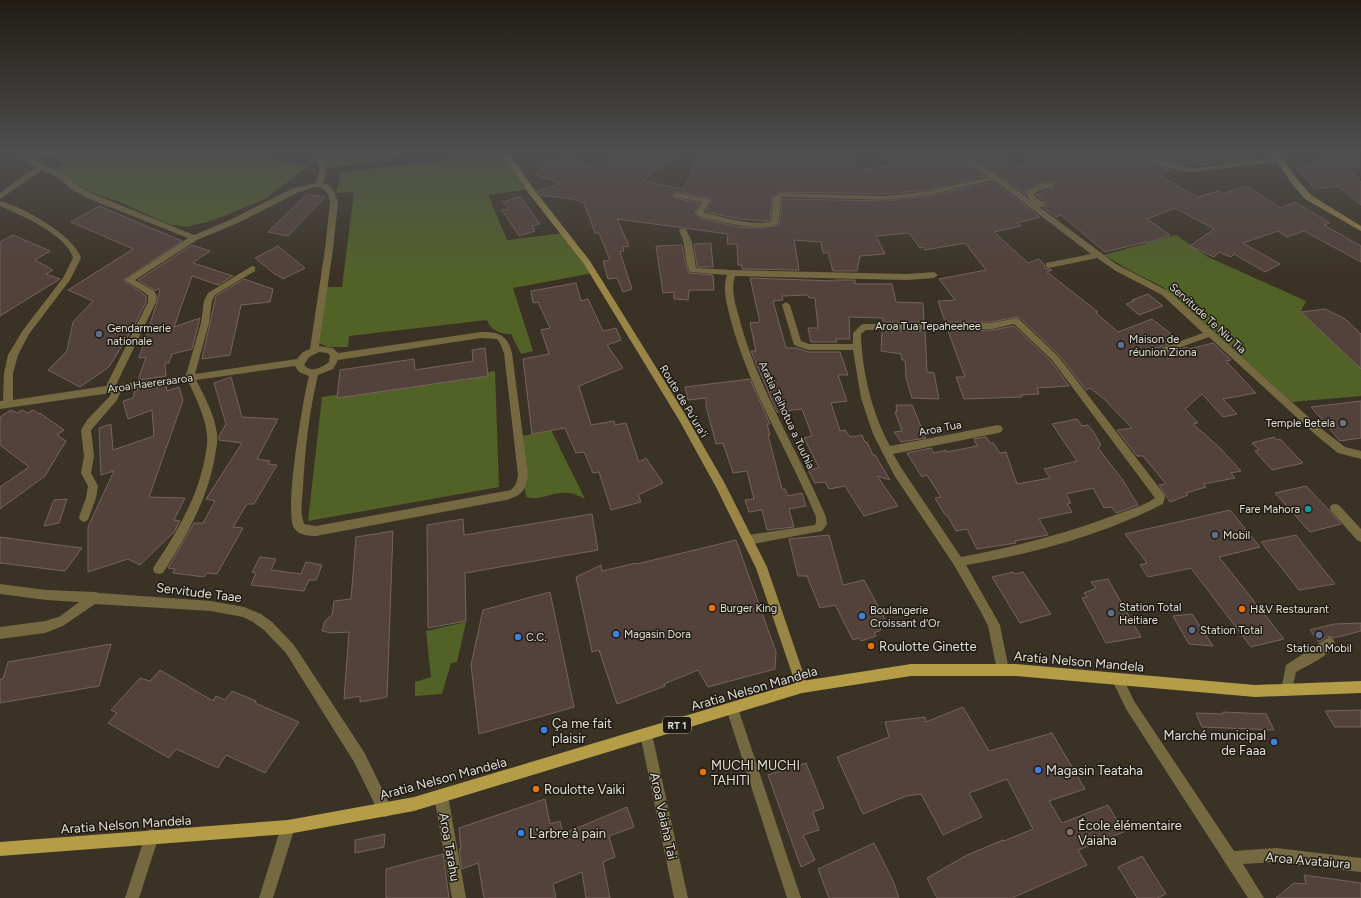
<svg xmlns="http://www.w3.org/2000/svg" width="1361" height="898" font-family="Figtree,sans-serif">
<rect width="100%" height="100%" fill="#3a3224"/>
<g fill="#526227">
<polygon points="23,151 226,151 240,157 249,152 272,160 309,166 265,199 214,220 187,227 168,224 118,201 100,196 63,178 57,168 67,164 58,158 52,156 43,157 31,163"/>
<polygon points="311,151 412,151 373,162 324,168 322,162"/>
<path d="M463 151H486L488 156H505L530 189 488 195 507 240 563 233 593 273 513 288 533 351 521 354 511 334C499 334 491 330 487 320L349 336 348 347H328L316 342 327 287H342L354 192 336 193 341 172 484 156 472 155Z"/>
<polygon points="1176,235 1208,257 1306,301 1301,311 1361,368 1361,396 1292,402 1163,287 1131,271 1104,255"/>
<polygon points="495,371 499,487 308,521 322,397"/>
<path d="M551 430 585 499C578 496 571 492 563 493 551 493 539 501 526 497L518 437Z"/>
<polygon points="466,622 457,662 451,663 442,694 415,696 415,682 431,677 426,631"/>
</g>
<g fill="#53413b" stroke="#76635d">
<polygon points="650,151 679,151 643,181 683,189 698,158 705,159 709,151 768,151 766,156 848,153 858,170 894,166 885,155 911,151 950,151 985,176 928,190 886,194 780,192 772,197 770,220 764,221 739,219 706,212 711,202 709,198 677,192 672,194 672,196 674,198 700,203 695,213 700,218 739,227 759,228 779,225 783,199 886,201 928,196 994,182 1040,217 1017,223 1021,226 994,232 1028,263 1039,259 1044,264 1045,268 1052,270 1047,272 1098,312 1096,313 1118,332 1152,319 1179,340 1152,350 1151,354 1153,356 1160,356 1187,347 1189,349 1213,343 1231,360 1226,361 1256,393 1223,399 1237,414 1223,417 1202,394 1185,409 1198,423 1193,424 1220,448 1241,471 1231,473 1235,478 1203,484 1206,487 1186,493 1188,495 1170,502 1159,485 1166,484 1143,456 1137,456 1117,430 1132,428 1103,398 1090,388 1086,390 1059,355 1020,318 1016,317 992,322 945,322 938,301 955,300 939,279 986,270 965,243 925,250 923,247 920,248 909,233 876,236 885,254 860,256 857,271 833,271 828,253 823,253 821,242 794,240 799,270 742,269 742,265 738,265 737,244 727,244 728,234 617,219 629,246 623,247 624,251 620,252 632,289 623,292 617,278 608,279 603,261 610,260 599,233 595,233 584,203 572,199 540,195 537,191 561,184 535,174 551,160 561,162 565,159 570,161 572,159 598,169 614,153 641,161"/>
<polygon points="961,151 978,151 979,159 997,152 1017,167 1045,151 1132,151 1144,161 1171,170 1159,175 1197,197 1219,191 1223,194 1246,186 1281,208 1295,202 1330,223 1324,225 1361,246 1361,262 1304,231 1287,237 1278,231 1243,243 1280,264 1265,272 1234,254 1231,257 1219,252 1214,257 1190,246 1214,229 1175,208 1147,219 1170,235 1148,243 1146,242 1105,252 1061,215 1056,217 1044,208 1046,207 1045,202 1036,195 1054,188 1054,182 1050,182 1034,186 1025,192 1025,194 999,175"/>
<polygon points="1142,151 1254,151 1255,159 1199,165 1191,161 1182,165 1170,162"/>
<polygon points="1329,151 1348,151 1360,167 1347,167 1361,182 1361,205 1338,186 1315,189 1297,169 1329,158 1327,152"/>
<polygon points="307,194 325,197 288,236 268,232"/>
<polygon points="517,197 521,197 540,224 532,226 535,231 519,236 502,210 508,209 503,202"/>
<polygon points="99,206 182,241 124,280 146,296 146,302 133,328 109,367 80,387 48,370 67,351 73,322 93,301 68,290 133,249 71,222"/>
<polygon points="13,235 50,251 35,260 53,270 46,274 60,279 0,316 0,242"/>
<polygon points="711,243 713,267 697,267 694,244"/>
<polygon points="192,245 210,251 193,263 233,276 218,285 192,276 174,327 200,318 192,349 172,354 169,363 165,363 166,376 138,380 146,357 139,358 157,302 160,290 158,289 156,291 138,280"/>
<polygon points="682,245 685,262 689,273 713,275 714,290 689,290 688,300 674,299 674,292 663,293 656,246"/>
<polygon points="278,246 305,268 283,279 276,274 276,275 255,258"/>
<polygon points="750,278 836,281 835,280 855,280 855,284 892,284 896,302 923,303 924,322 883,322 883,318 849,317 850,339 836,339 837,342 811,342 808,328 818,328 815,298 809,298 808,295 782,296 783,300 773,301 786,348 797,348 808,352 840,352 848,375 838,375 847,401 831,403 840,431 845,430 850,437 862,435 865,442 867,442 873,455 875,455 890,480 877,476 898,506 864,516 845,486 829,489 825,482 815,483 808,470 819,468 804,438 812,436 802,409 777,412 751,351 756,351 750,323 760,322"/>
<polygon points="244,279 273,289 270,302 241,305 230,355 202,359 216,296"/>
<polygon points="576,283 581,301 588,299 603,331 616,328 621,340 607,345 623,368 579,386 591,425 614,421 615,425 626,423 639,462 646,458 663,483 638,495 641,502 611,510 599,472 593,473 584,452 576,453 565,428 532,434 523,359 549,354 541,330 550,328 538,302 533,303 531,291"/>
<polygon points="1148,294 1163,306 1139,315 1126,304 1134,301 1132,300"/>
<polygon points="1325,309 1345,319 1361,334 1361,369 1301,312"/>
<polygon points="1014,326 1051,361 1069,386 1037,388 1039,394 1021,395 1022,397 964,399 956,377 965,377 948,331 992,330"/>
<polygon points="882,331 925,331 927,372 934,373 939,399 912,398 906,378 905,360 902,360 901,354 881,351"/>
<polygon points="485,348 488,376 337,398 340,370 414,359 415,370 473,361 472,350"/>
<polygon points="231,377 242,417 278,419 257,459 270,461 268,464 277,465 254,504 247,504 233,527 243,528 217,574 207,573 204,577 173,573 175,569 168,568 194,523 203,523 215,501 206,499 242,443 219,440 219,436 226,424 214,383"/>
<polygon points="750,379 770,424 767,424 770,435 768,435 782,489 785,489 788,496 802,493 806,506 789,509 794,527 767,530 762,510 749,512 745,500 754,499 747,471 733,473 723,443 716,444 706,406 706,398 688,400 685,387"/>
<polygon points="166,386 167,391 179,387 183,400 149,497 185,498 174,520 180,521 174,532 140,565 128,559 88,572 88,527 114,471 101,475 99,428 111,424 113,450 154,436 152,410 128,419 123,401 133,398 135,390"/>
<polygon points="1361,401 1361,438 1340,441 1311,407"/>
<polygon points="896,405 912,405 926,438 901,442 894,432 902,431 895,412 897,412"/>
<polygon points="11,410 17,413 22,410 27,413 33,410 39,414 40,413 64,430 57,435 66,441 45,476 0,509 0,487 29,467 0,445 0,417"/>
<polygon points="1077,419 1082,426 1088,425 1093,431 1101,445 1098,448 1122,479 1138,505 1116,513 1112,507 1104,508 1093,488 1066,494 1071,503 1067,504 1072,512 1039,519 1048,535 1015,541 1016,543 977,549 967,529 956,531 947,515 945,515 935,498 941,497 927,475 922,477 907,453 931,448 934,453 946,450 947,452 977,446 974,439 986,437 990,443 993,443 1000,453 1006,452 1017,484 1050,478 1044,469 1077,461 1052,424"/>
<polygon points="1274,437 1277,440 1280,439 1303,463 1272,470 1255,451 1259,450 1252,443"/>
<polygon points="1306,486 1329,510 1341,524 1310,532 1275,493"/>
<polygon points="67,499 59,523 44,526 54,500"/>
<polygon points="1230,510 1260,547 1219,557 1284,639 1251,647 1191,568 1148,577 1140,565 1147,563 1125,534"/>
<polygon points="592,514 598,550 465,573 466,621 428,628 427,525 463,519 464,535"/>
<polygon points="393,531 387,697 360,702 360,696 344,699 349,632 331,633 322,631 325,621 332,615 334,601 351,599 356,537"/>
<polygon points="829,535 843,585 864,580 887,623 879,626 881,630 874,633 876,636 861,641 859,638 853,640 835,605 820,608 807,576 798,576 789,539"/>
<polygon points="1296,535 1335,584 1299,590 1261,542"/>
<polygon points="0,537 43,543 82,548 65,571 0,563"/>
<polygon points="736,540 776,652 775,669 708,687 698,670 664,684 665,686 617,704 599,650 592,652 576,577 601,565 602,571 636,563 637,564"/>
<polygon points="260,557 276,559 271,570 301,574 306,562 322,565 316,580 309,580 304,591 251,585 256,573 252,572"/>
<polygon points="1013,572 1015,574 1023,572 1051,614 1020,623 992,577"/>
<polygon points="1108,579 1141,637 1106,643 1082,598 1087,597 1084,593 1096,588 1091,582"/>
<polygon points="550,592 574,707 479,734 471,665 483,610"/>
<polygon points="1192,614 1213,646 1189,644 1173,616"/>
<polygon points="1361,623 1361,631 1334,638 1328,636 1319,642 1310,630 1334,624"/>
<polygon points="111,644 99,686 0,703 0,679 3,679 8,662"/>
<polygon points="160,670 213,701 216,696 225,700 232,691 256,701 255,703 299,722 265,773 226,755 218,768 176,749 169,758 108,723 117,713 111,710 140,678 150,681"/>
<polygon points="963,707 989,751 1052,733 1085,789 1049,801 1062,823 1108,805 1124,832 1078,850 1087,865 1012,898 937,898 927,878 967,855 1003,840 1004,841 1033,829 1007,779 969,793 982,817 943,835 921,794 906,796 863,814 837,757 889,737 885,722 925,717 926,722"/>
<polygon points="1361,710 1361,727 1335,727 1325,711"/>
<polygon points="1223,712 1266,714 1274,730 1202,727 1196,713 1223,714"/>
<polygon points="806,763 824,808 813,812 819,830 803,835 815,860 801,867 768,775"/>
<polygon points="545,799 550,824 560,821 563,834 627,807 634,827 609,836 615,857 603,862 610,898 586,898 582,872 553,884 556,898 484,898 478,863 462,869 459,849 461,849 459,828"/>
<polygon points="385,834 384,847 355,853 355,840"/>
<polygon points="874,843 894,883 899,898 829,898 818,869"/>
<polygon points="443,854 449,898 386,898 386,869"/>
<polygon points="1142,856 1166,894 1157,898 1137,898 1118,867"/>
<polygon points="1304,875 1361,883 1361,898 1276,898 1294,883 1306,884"/>
</g>
<g fill="none" stroke-linecap="round" stroke-linejoin="round">
<g fill="#756942" fill-rule="evenodd">
<path d="M16 151H23L30 159 63 173 77 185 93 194 194 235 232 219 291 189 316 183C322 163 321 165 308 151H315C328 160 327 170 323 184H327L334 191 338 202 333 249 319 346 333 348 338 353 481 332C499 331 508 336 512 353L528 475C525 492 522 495 506 500L316 536C309 536 298 535 294 528 284 511 303 399 309 376L299 372 295 366 196 380C205 397 215 416 217 434 218 441 216 449 215 456 208 499 186 537 163 573L159 574 155 573 153 569 155 565C177 532 198 497 205 457 206 451 208 443 207 436 206 418 196 398 188 381L121 391 117 400 91 430 94 456 91 473 98 486 96 498 88 520 84 522 80 520 79 517 86 498 88 486 81 473 84 456 81 430 87 420 110 396 111 393 0 409V401H3L4 373 8 355 23 330 63 278 73 258C67 235 21 215 0 206V201C23 207 74 235 81 258L70 280 29 334 18 355 13 373V400L106 386 148 302V295L125 280 188 238 87 198 71 189 57 177 42 170 0 199V193L36 167 26 161ZM314 187 322 188 328 194 330 202 325 249 310 349 303 352 297 359 195 374 209 323 212 301 215 295 255 271V267L252 266 208 293 204 301 201 323 186 375 116 385 156 302 157 296 154 291 135 280 197 240 238 223 297 193ZM481 338 497 339 500 343 504 353 518 475 516 484 511 490 316 526 304 524C300 513 302 500 303 488 305 450 309 412 318 375L333 369 338 360ZM319 352 327 353 330 355 329 362C321 368 311 373 304 365L309 357Z"/>
<path d="M951 151H958L998 176 1116 264 1168 291 1323 430 1345 447 1361 451V459L1338 453 1317 436 1209 337 1159 355H1153L1152 353 1153 351 1203 333 1162 295 1116 271 1097 258 1049 268 1046 267V263L1091 254 994 180 928 195 886 200 782 197 778 224C754 232 724 222 700 217L696 213 702 202 674 197 673 195 677 193 709 199 710 201 704 212 705 213C723 217 754 227 771 221L773 197 780 193 886 196 928 191 989 177Z"/>
<path d="M1133 151C1145 151 1154 158 1166 162 1175 166 1184 167 1194 168L1279 158 1282 160 1279 162 1194 172C1177 171 1144 163 1133 151Z"/>
<path d="M1050 183H1053V187L1038 191 1034 194 1035 197 1044 203V207C1036 208 1029 200 1026 193 1033 186 1041 185 1050 183Z"/>
<path d="M680 229H686L692 242 696 268 732 270 907 274 934 272 938 275 934 278 907 280 735 276C731 289 735 304 739 317 757 388 798 450 826 517L827 524 822 531 748 545 744 543 743 540 744 537 748 535 815 525 816 523V517C788 450 748 388 730 317 727 304 722 289 727 275L690 272C683 259 687 244 679 231Z"/>
<path d="M786 302 790 305 801 341 809 344H853V333L861 325 864 324 992 323 1016 318 1019 319 1058 356 1164 494 1165 497 1163 504C1102 535 1033 554 966 565L1000 625 1009 670 1007 674 1003 676 999 674 997 670 988 626 981 612 954 565 894 475 873 434 861 398 853 350H808L794 345 782 305ZM1014 324 1052 360 1155 498C1144 506 1128 510 1115 515 1065 534 1014 547 961 557L902 469 893 454 998 433 1001 432 1003 429 1001 426 998 425 890 446C872 413 862 372 861 334L866 330 992 329Z"/>
<polygon points="1335,504 1339,505 1361,529 1361,542 1357,540 1331,511 1330,508 1331,505"/>
<polygon points="0,584 46,590 95,592 99,593 211,601 244,607 261,614 272,622 294,645 364,752 390,805 392,810 390,815 385,817 380,815 354,762 286,653 264,630 253,622 243,617 211,611 95,604 63,626 45,633 0,639 0,627 45,621 59,617 79,602 46,600 0,594"/>
<path d="M1329 637 1333 639 1335 643C1329 657 1308 665 1296 672L1291 694 1287 696 1283 694 1281 690 1286 665Z"/>
<polygon points="1118,674 1122,676 1134,701 1234,851 1276,848 1361,858 1361,872 1276,862 1243,864 1264,898 1248,898 1126,709 1112,680 1114,676"/>
<polygon points="732,702 736,704 738,708 801,898 787,898 726,708 728,704"/>
<polygon points="646,728 651,729 652,734 688,898 674,898 640,734 641,729"/>
<polygon points="441,789 446,791 448,796 466,898 452,898 434,796 436,791"/>
<polygon points="288,820 293,822 295,827 273,898 259,898 281,827 283,822"/>
<polygon points="152,829 157,831 159,836 139,898 125,898 145,836 147,831"/>
</g>
<g fill="#998646" fill-rule="evenodd">
<polygon points="498,151 505,151 518,166 533,188 590,261 685,414 724,482 767,567 808,687 806,691 802,693 798,691 756,568 716,487 679,420 584,264 527,191 513,168"/>
<polygon points="1270,151 1276,151 1298,180 1311,195 1361,226 1361,231 1305,199 1292,184"/>
</g>
<polygon fill="#b59c47" fill-rule="evenodd" points="911,664 1015,664 1255,685 1361,681 1361,693 1255,697 1015,676 911,676 802,693 414,811 288,834 0,856 0,842 288,820 414,797 802,681"/>
</g>
<linearGradient id="sky" x2="0" y2="1"><stop stop-color="#201c14"/><stop offset="0.55" stop-color="#4f4f50"/><stop offset="1" stop-color="#4f4f50" stop-opacity="0"/></linearGradient>
<rect width="1361" height="277" fill="url(#sky)"/>
<g fill="#5c6f8a" stroke="#1e1b14" stroke-width="1.5">
<circle cx="99" cy="334" r="4"/>
<circle cx="1121" cy="345" r="4"/>
<circle cx="1215" cy="535" r="4"/>
<circle cx="1111" cy="613" r="4"/>
<circle cx="1192" cy="630" r="4"/>
<circle cx="1319" cy="635" r="4"/>
</g>
<circle fill="#6b7280" stroke="#1e1b14" stroke-width="1.5" cx="1343" cy="423" r="4"/>
<circle fill="#0f9aa8" stroke="#1e1b14" stroke-width="1.5" cx="1308" cy="509" r="4"/>
<g fill="#e8710a" stroke="#1e1b14" stroke-width="1.5">
<circle cx="712" cy="608" r="4"/>
<circle cx="1242" cy="609" r="4"/>
<circle cx="871" cy="646" r="4"/>
<circle cx="703" cy="772" r="4"/>
<circle cx="536" cy="789" r="4"/>
</g>
<g fill="#3f7fe0" stroke="#1e1b14" stroke-width="1.5">
<circle cx="862" cy="616" r="4"/>
<circle cx="616" cy="634" r="4"/>
<circle cx="518" cy="637" r="4"/>
<circle cx="544" cy="730" r="4"/>
<circle cx="1274" cy="742" r="4"/>
<circle cx="1038" cy="770" r="4"/>
<circle cx="521" cy="833" r="4"/>
</g>
<circle fill="#8d6e63" stroke="#1e1b14" stroke-width="1.5" cx="1070" cy="832" r="4"/>
<g text-anchor="middle" stroke-width="3" stroke-linejoin="round" paint-order="stroke">
<rect fill="#1e1b14" stroke="#a9a49c" stroke-width="1" x="663" y="717" width="28" height="16" rx="3"/>
<g font-size="10" font-weight="bold" fill="#e4dfd6">
<text x="677" y="729">RT 1</text>
</g>
<g font-size="11" fill="#e4dfd6" stroke="#1e1b14">
<text transform="translate(1208 318) rotate(42)" y="4">Servitude Te Niu Tia</text>
<text x="928" y="330">Aroa Tua Tepaheehee</text>
<text transform="translate(150 383) rotate(-8)" y="4">Aroa Haereraaroa</text>
<text transform="translate(684 401) rotate(59)" y="4">Route de Pu'ura'i</text>
<text transform="translate(787 415) rotate(65)" y="4">Aratia Teihotua a Tuuhia</text>
<text transform="translate(940 428) rotate(-11)" y="4">Aroa Tua</text>
</g>
<g font-size="11" fill="#e4dfd6" stroke="#1e1b14" text-anchor="start">
<text x="107" y="332">Gendarmerie<tspan x="107" dy="13">nationale</tspan></text>
<text x="1129" y="343">Maison de<tspan x="1129" dy="13">réunion Ziona</tspan></text>
<text x="1335" y="427" text-anchor="end">Temple Betela</text>
<text x="1300" y="513" text-anchor="end">Fare Mahora</text>
<text x="1223" y="539">Mobil</text>
<text x="1119" y="611">Station Total<tspan x="1119" dy="13">Heitiare</tspan></text>
<text x="720" y="612">Burger King</text>
<text x="1250" y="613">H&amp;V Restaurant</text>
<text x="870" y="614">Boulangerie<tspan x="870" dy="13">Croissant d'Or</tspan></text>
<text x="1200" y="634">Station Total</text>
<text x="624" y="638">Magasin Dora</text>
<text x="526" y="641">C.C.</text>
<text x="1319" y="652" text-anchor="middle">Station Mobil</text>
</g>
<g font-size="13" fill="#e4dfd6" stroke="#1e1b14">
<text transform="translate(199 592) rotate(7)" y="5">Servitude Taae</text>
<text transform="translate(1079 661) rotate(5)" y="5">Aratia Nelson Mandela</text>
<text transform="translate(754 688) rotate(-16)" y="5">Aratia Nelson Mandela</text>
<text transform="translate(443 778) rotate(-15)" y="5">Aratia Nelson Mandela</text>
<text transform="translate(664 816) rotate(78)" y="5">Aroa Vaiaha Tai</text>
<text transform="translate(126 824) rotate(-4)" y="5">Aratia Nelson Mandela</text>
<text transform="translate(450 847) rotate(80)" y="5">Aroa Tarahu</text>
<text transform="translate(1308 860) rotate(5)" y="5">Aroa Avataiura</text>
</g>
<g font-size="13" fill="#e4dfd6" stroke="#1e1b14" text-anchor="start">
<text x="879" y="651">Roulotte Ginette</text>
<text x="552" y="728">Ça me fait<tspan x="552" dy="15">plaisir</tspan></text>
<text x="1266" y="740" text-anchor="end">Marché municipal<tspan x="1266" dy="15">de Faaa</tspan></text>
<text x="711" y="770">MUCHI MUCHI<tspan x="711" dy="15">TAHITI</tspan></text>
<text x="1046" y="775">Magasin Teataha</text>
<text x="544" y="794">Roulotte Vaiki</text>
<text x="1078" y="830">École élémentaire<tspan x="1078" dy="15">Vaiaha</tspan></text>
<text x="529" y="838">L'arbre à pain</text>
</g>
</g>
</svg>
